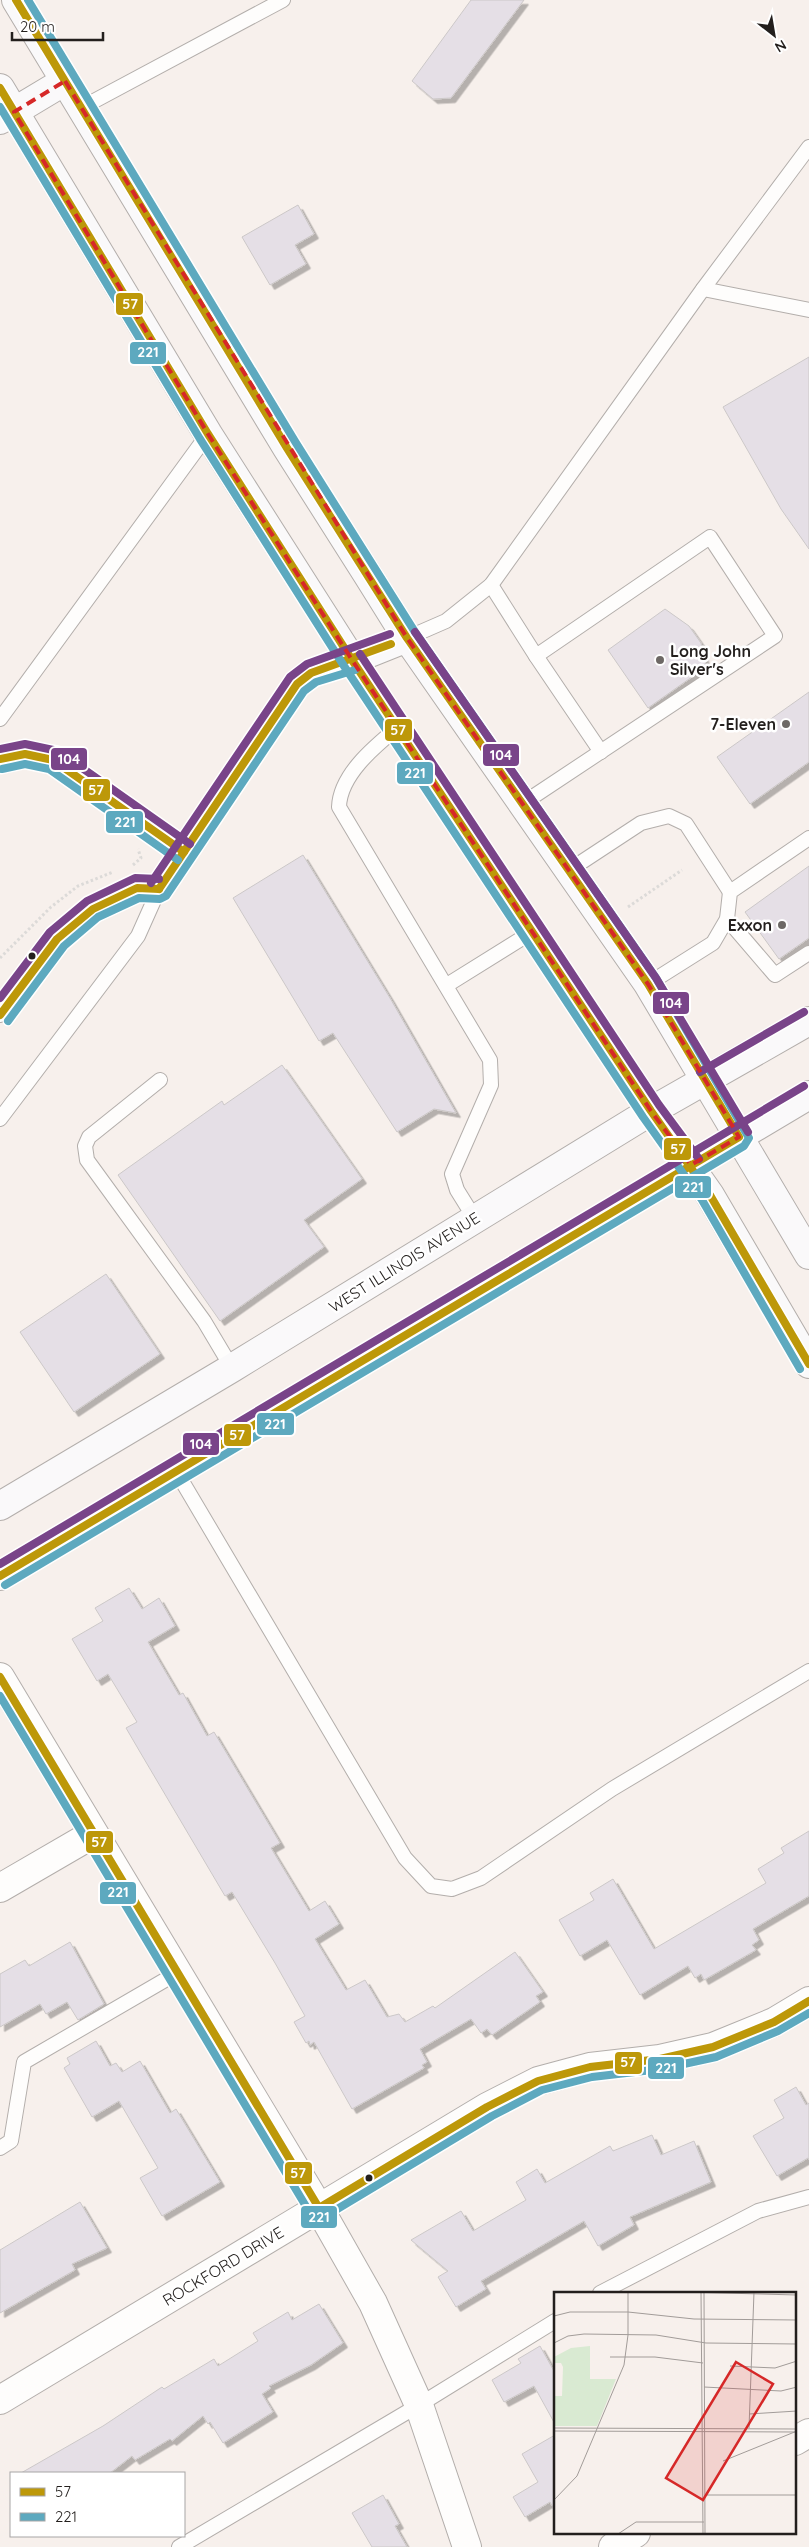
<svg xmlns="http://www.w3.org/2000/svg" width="809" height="2547" font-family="Quicksand,sans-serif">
<defs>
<filter id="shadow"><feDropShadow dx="4.5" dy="4.5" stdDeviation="0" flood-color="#0004"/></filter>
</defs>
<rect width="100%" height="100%" fill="#f7f0ec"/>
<g fill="#e5dfe6" stroke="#ccc8c8" filter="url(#shadow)">
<polygon points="471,0 524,0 451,98 433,99 412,81"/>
<polygon points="298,205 314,234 295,245 306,264 270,285 242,237"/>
<polygon points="809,357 809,549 781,509 723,407"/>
<polygon points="665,609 689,626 701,643 706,667 648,708 608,650"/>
<polygon points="809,692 809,762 750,804 717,757"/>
<polygon points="303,855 390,998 456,1113 434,1109 397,1132 333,1033 319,1041 233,898"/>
<polygon points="809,866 809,938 779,959 745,912"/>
<polygon points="282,1065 362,1179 304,1220 324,1247 220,1321 118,1175 222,1101 224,1105"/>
<polygon points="106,1274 160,1354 74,1412 20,1332"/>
<polygon points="129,1588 142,1609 159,1598 175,1626 148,1642 179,1695 183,1693 207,1736 214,1732 280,1843 271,1848 309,1911 325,1901 339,1924 315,1939 346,1990 365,1980 387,2017 399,2014 405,2022 433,2006 435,2008 515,1952 543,1992 536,1996 540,2002 492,2035 487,2029 481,2033 471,2019 420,2049 427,2062 422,2065 424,2068 352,2109 314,2042 310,2045 309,2041 306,2043 294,2022 305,2016 275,1963 232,1892 225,1896 140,1752 126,1728 137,1722 108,1674 97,1681 72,1639 103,1621 95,1608"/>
<polygon points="809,1831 809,1896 753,1929 759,1940 752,1945 756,1950 704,1980 701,1974 695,1978 688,1966 640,1995 607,1940 580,1956 559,1920 594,1900 590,1893 613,1879 654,1949 766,1883 758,1869 784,1853 781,1848"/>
<polygon points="70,1942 104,2004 78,2020 67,2002 46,2014 40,2004 0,2027 0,1974 25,1960 29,1966"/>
<polygon points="96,2041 110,2066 116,2063 122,2072 140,2061 170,2113 176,2109 220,2182 162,2216 140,2178 158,2168 119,2101 92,2117 64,2068 70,2064 67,2058"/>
<polygon points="796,2087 806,2105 809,2103 809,2160 808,2158 777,2176 753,2136 784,2118 774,2100"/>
<polygon points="652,2135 661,2155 694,2141 711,2182 630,2217 634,2225 598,2246 584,2221 481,2281 486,2289 456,2307 438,2277 448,2271 411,2240 461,2211 473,2231 526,2200 516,2182 537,2169 545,2183 610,2146 613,2151"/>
<polygon points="80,2202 107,2248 72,2264 75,2270 0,2313 0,2250"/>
<polygon points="319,2304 343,2343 311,2365 269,2386 271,2388 262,2394 273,2412 223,2443 210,2422 208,2424 203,2416 172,2441 170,2439 135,2460 132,2456 110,2473 21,2473 103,2426 162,2387 164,2389 214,2359 218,2366 258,2341 253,2333 288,2312 292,2320"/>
<polygon points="540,2346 555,2373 555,2424 534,2386 504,2402 492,2380 521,2363 518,2359"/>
<polygon points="555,2435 555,2511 550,2502 525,2517 513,2497 538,2482 522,2454"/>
<polygon points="383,2495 399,2524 395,2526 407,2547 372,2547 352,2513"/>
</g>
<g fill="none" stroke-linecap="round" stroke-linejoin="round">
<defs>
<g id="lane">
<polyline points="81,108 283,0"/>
<polyline points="703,289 809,310"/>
<polyline points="491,585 536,656 710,537 775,636 522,804"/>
<polyline points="407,638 446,621 491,585 703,289 809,147"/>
<polyline points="536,656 601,752"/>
<polyline points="0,719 208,434"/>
<path d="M397 728C374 747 340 775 339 807L490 1060 491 1085 452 1174 457 1190 475 1219"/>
<polyline points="0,759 25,754 53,760 184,852"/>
<polyline points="568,871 641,823 669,816 686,824 730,892"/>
<polyline points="727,919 775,975 809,953"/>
<polyline points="648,984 713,943 727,919 730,892 809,838"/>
<polyline points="447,985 532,932"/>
<polyline points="0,1015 57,939 93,909 137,888 159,889"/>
<polyline points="160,1080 89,1137 85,1146 87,1160 204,1321 232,1368"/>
<polyline points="0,1119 138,936 159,889 297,684 311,673 352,660"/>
<polyline points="176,1471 405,1858 431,1886 452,1889 481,1878 612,1789 809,1671"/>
<polyline points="0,2148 11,2141 24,2062 177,1973"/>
<polyline points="600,2293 758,2211 809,2197"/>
<polyline points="179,2547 419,2405 555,2321"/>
</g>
<g id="street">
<polyline points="0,1677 319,2208 373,2303 419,2405 467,2547"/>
<polyline points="0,1888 93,1834"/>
<polyline points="0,2400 487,2107 538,2081 590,2067 660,2059 713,2047 774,2022 809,2001"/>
<polyline points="795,2441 809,2433"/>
<polyline points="613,2547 636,2533"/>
</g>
<g id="secondary">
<polyline points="16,0 287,448 367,574 407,638 648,984 809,1255"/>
<polyline points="0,88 208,434 352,660 651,1111 710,1195 809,1364"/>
<polyline points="0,120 65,81"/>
<polyline points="352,660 407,638"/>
<polyline points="0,1506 232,1368 651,1111 809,1021"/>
<polyline points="0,1576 809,1095"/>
</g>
</defs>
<use href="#lane" stroke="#b3aeab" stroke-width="16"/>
<use href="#street" stroke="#b3aeab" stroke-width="30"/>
<use href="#secondary" stroke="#b3aeab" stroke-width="30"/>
<g stroke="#dcdad8" stroke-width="3" stroke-dasharray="2.5 2.5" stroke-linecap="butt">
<polyline points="133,865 141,858 138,849"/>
<polyline points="628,907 682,870"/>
<polyline points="0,958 51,907 78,886 113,872"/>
</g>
<use href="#lane" stroke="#fefdfc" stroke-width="14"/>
<use href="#street" stroke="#fefdfc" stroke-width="28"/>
<use href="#secondary" stroke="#faf9fa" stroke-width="28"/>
<defs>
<g id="bus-1">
<polyline points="0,88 208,434 352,660 651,1111 710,1195 809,1364"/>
<polyline points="0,759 25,754 53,760 184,852"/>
<polyline points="159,889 297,684 311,673 391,644"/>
<polyline points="0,1015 57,939 93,909 137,888 159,889"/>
<polyline points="0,1576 739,1137 648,984 407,638 287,448 16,0"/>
<polyline points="0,1677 319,2208 487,2107 538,2081 590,2067 660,2059 713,2047 774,2022 809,2001"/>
</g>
<g id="bus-2">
<polyline points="0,107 200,439 344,666 643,1117 702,1200 800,1369"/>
<polyline points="2,769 25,764 49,769 178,860"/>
<polyline points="8,1021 64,946 98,917 139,898 160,899 166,896 304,691 316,682 355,670"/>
<polyline points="5,1585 744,1146 749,1138 656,978 415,632 296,443 28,0"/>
<polyline points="0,1696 310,2213 316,2217 324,2217 492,2116 542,2090 592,2077 661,2069 716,2057 778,2031 809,2013"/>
</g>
<g id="bus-3">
<polyline points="415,632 656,978 748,1132"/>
<polyline points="360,654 659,1105 699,1159"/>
<polyline points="0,749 25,744 58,751 190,844"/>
<polyline points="151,883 290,677 307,664 390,634"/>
<polyline points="0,998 50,932 87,901 135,878 159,879"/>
<polyline points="700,1072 804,1012"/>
<polyline points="0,1564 804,1086"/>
</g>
</defs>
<use href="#bus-1" stroke="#fff" stroke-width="11"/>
<use href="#bus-2" stroke="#fff" stroke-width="11"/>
<use href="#bus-3" stroke="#fff" stroke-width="11"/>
<use href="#bus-1" stroke="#bd9809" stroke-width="8"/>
<use href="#bus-2" stroke="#5da9bf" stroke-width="8"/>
<use href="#bus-3" stroke="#794489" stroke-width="8"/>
</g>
<path fill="none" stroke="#d62828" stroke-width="4" stroke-dasharray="10 6" stroke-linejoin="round" d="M65 81 407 638 648 984 739 1137 691 1165 651 1111 352 660 208 434 14 112Z"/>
<g fill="#6d6865" stroke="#fff" stroke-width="2">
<circle cx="660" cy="660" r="5"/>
<circle cx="786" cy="724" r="5"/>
<circle cx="782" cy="925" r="5"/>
</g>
<g fill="#231f1d" stroke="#fff" stroke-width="2">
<circle cx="32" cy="956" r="4.5"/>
<circle cx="369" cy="2178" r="4.5"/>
</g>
<g text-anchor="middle" stroke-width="5" stroke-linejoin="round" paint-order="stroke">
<g font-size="16" font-weight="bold" fill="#231f1d" stroke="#fff" text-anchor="end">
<text x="670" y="657" text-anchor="start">Long John<tspan x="670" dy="18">Silver's</tspan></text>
<text x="776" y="730">7-Eleven</text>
<text x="772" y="931">Exxon</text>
</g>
<g font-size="16" fill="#231f1d" stroke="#fff">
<text transform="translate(404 1262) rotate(-32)" y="6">WEST ILLINOIS AVENUE</text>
<text transform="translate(223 2266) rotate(-31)" y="6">ROCKFORD DRIVE</text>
</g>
</g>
<g transform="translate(554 2292)">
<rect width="242" height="242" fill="#f7f0ec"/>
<path d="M36 54V87H62L43 134H0V104H8L9 75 7 71H0V65L17 56Z" fill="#d9ead2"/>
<path fill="none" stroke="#a29c99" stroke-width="1" d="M132 0 243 3M147 0 149 242M150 0 151 242M0 24 16 20H74L140 27 243 28M0 51 14 44 30 42 102 43 152 51 243 52M56 65H101L149 71M176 74 221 76 243 69M150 95 227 99 243 95M195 122 243 119M0 136 243 137M195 136 200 0M0 139 243 140M169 169 243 139M152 203H243M0 208 23 184 70 73 74 43V0M64 242 82 230H150"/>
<path fill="#d62828" fill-opacity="0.15" stroke="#d62828" stroke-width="2.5" d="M182 70 219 92 149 208 112 186Z"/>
<rect width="242" height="242" fill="none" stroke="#231f1d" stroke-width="2.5"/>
</g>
<g stroke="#fff" stroke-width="2">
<rect x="115" y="292" width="29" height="24" rx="5" fill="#bd9809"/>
<rect x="129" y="341" width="38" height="24" rx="5" fill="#5da9bf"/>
<rect x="384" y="718" width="29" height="24" rx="5" fill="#bd9809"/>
<rect x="482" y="743" width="38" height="24" rx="5" fill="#794489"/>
<rect x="50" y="747" width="38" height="24" rx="5" fill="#794489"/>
<rect x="396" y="761" width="38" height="24" rx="5" fill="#5da9bf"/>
<rect x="82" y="778" width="29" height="24" rx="5" fill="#bd9809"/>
<rect x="105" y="810" width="39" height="24" rx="5" fill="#5da9bf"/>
<rect x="652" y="991" width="38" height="24" rx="5" fill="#794489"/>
<rect x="663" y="1137" width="29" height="24" rx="5" fill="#bd9809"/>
<rect x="674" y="1175" width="38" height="24" rx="5" fill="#5da9bf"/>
<rect x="256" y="1412" width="39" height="24" rx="5" fill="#5da9bf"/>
<rect x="223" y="1423" width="29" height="24" rx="5" fill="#bd9809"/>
<rect x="182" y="1432" width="38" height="24" rx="5" fill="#794489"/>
<rect x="85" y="1830" width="29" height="24" rx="5" fill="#bd9809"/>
<rect x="99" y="1881" width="38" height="24" rx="5" fill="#5da9bf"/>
<rect x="614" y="2051" width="29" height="24" rx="5" fill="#bd9809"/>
<rect x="647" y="2056" width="38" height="24" rx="5" fill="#5da9bf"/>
<rect x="284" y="2161" width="29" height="24" rx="5" fill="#bd9809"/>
<rect x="300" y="2205" width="38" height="24" rx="5" fill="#5da9bf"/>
</g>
<g font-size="14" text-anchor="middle" font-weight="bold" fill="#fff">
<text x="130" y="309">57</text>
<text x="148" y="357">221</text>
<text x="398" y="735">57</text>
<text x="501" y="760">104</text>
<text x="69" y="764">104</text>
<text x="415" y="778">221</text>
<text x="96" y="795">57</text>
<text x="125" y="827">221</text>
<text x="671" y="1008">104</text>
<text x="678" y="1154">57</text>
<text x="693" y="1192">221</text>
<text x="275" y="1429">221</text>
<text x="237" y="1440">57</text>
<text x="201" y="1449">104</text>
<text x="99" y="1847">57</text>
<text x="118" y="1897">221</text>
<text x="628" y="2067">57</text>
<text x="666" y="2073">221</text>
<text x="298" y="2178">57</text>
<text x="319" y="2222">221</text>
</g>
<rect x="10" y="2472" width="175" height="65" fill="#ffffff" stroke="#a7a5a5"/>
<rect x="20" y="2488" width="25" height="8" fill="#bd9809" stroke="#a7a5a5"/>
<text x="55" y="2497" font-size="15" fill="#231f1d">57</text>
<rect x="20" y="2513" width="25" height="8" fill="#5da9bf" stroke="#a7a5a5"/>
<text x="55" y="2522" font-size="15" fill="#231f1d">221</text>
<g transform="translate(774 35) rotate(149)" stroke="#ffffff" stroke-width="4" paint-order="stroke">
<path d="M0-4L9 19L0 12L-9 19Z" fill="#231f1d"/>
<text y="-8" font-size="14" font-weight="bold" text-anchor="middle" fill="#231f1d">N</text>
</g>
<path d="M12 32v8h91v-8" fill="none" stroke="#231f1d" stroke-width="2.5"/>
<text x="20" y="32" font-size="15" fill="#231f1d" stroke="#ffffff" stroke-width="4" paint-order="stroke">20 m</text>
</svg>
